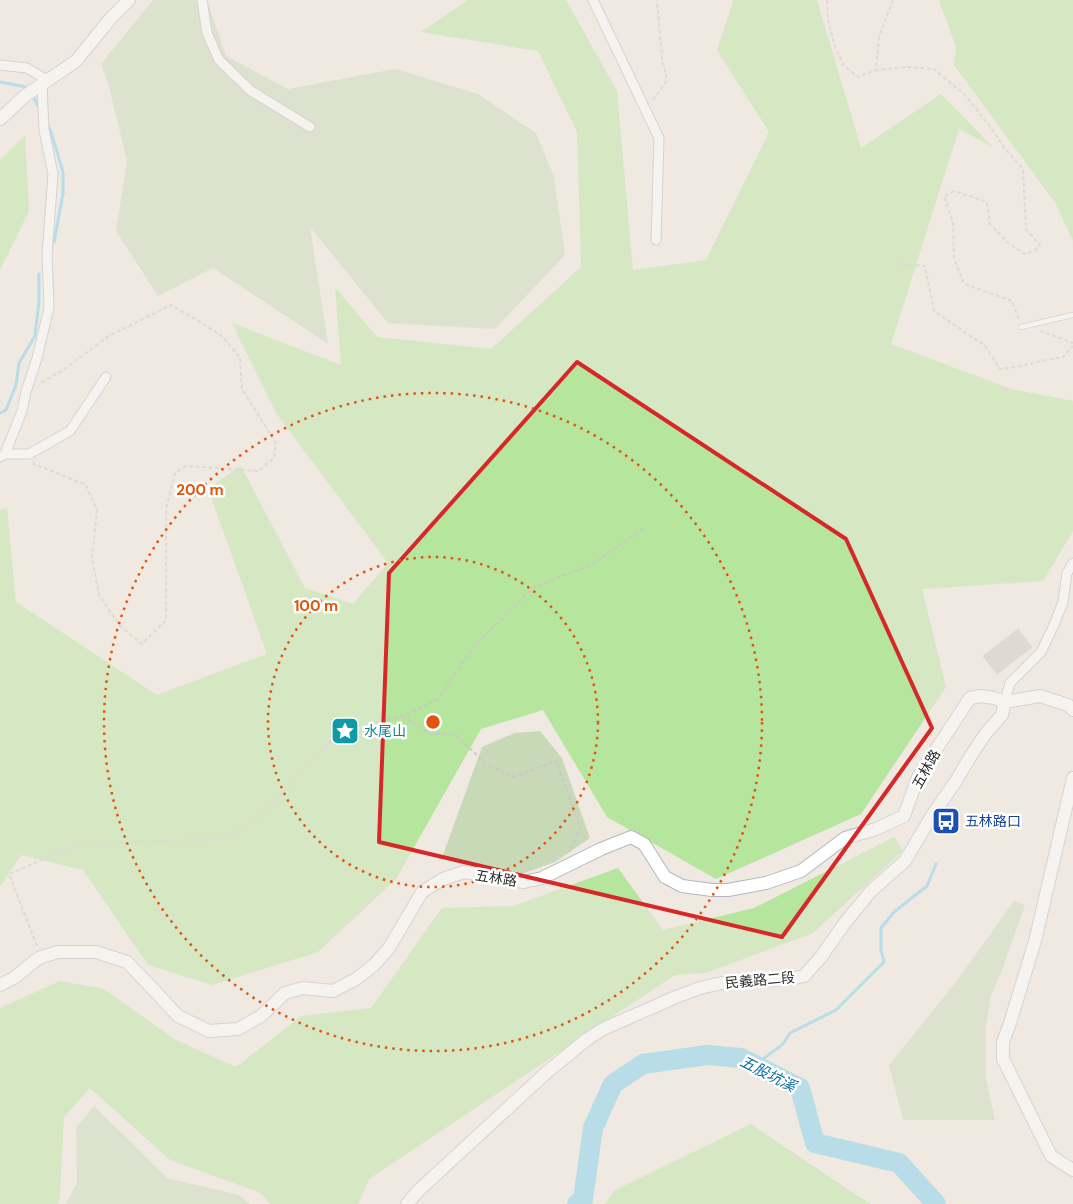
<svg xmlns="http://www.w3.org/2000/svg" width="1073" height="1204" font-family="'DM Sans','Noto Sans TC',sans-serif">
<rect width="100%" height="100%" fill="#efe9e1"/>
<g fill="#b6e59e">
<polygon points="468,0 566,0 617,91 633,270 706,260 769,132 717,50 734,0 817,0 861,148 941,94 993,147 959,129 891,344 1011,389 1073,401 1073,531 1043,581 922,589 946,687 861,814 716,879 607,817 543,710 481,729 396,879 318,952 212,985 148,965 83,870 21,855 0,887 0,510 7,508 16,602 157,695 267,654 208,488 241,466 305,588 353,604 388,563 276,413 232,323 341,365 335,287 377,337 491,349 581,267 577,132 538,51 421,32"/>
<polygon points="939,0 1073,0 1073,241 1056,204 954,65 956,47"/>
<polygon points="25,135 29,211 0,270 0,160"/>
<polygon points="894,837 903,851 813,933 706,973 675,975 369,1179 358,1204 270,1204 261,1193 170,1160 90,1088 64,1117 60,1197 58,1204 0,1204 0,1008 60,981 104,989 176,1040 236,1067 301,1016 371,1008 442,908 513,906 618,868 663,930 754,908"/>
<polygon points="751,1124 861,1198 871,1204 605,1204 615,1190"/>
</g>
<g fill="#c8d9b8">
<polygon points="153,0 207,0 226,56 288,89 395,69 478,94 536,133 554,177 565,255 495,329 388,323 310,227 328,344 213,268 158,296 116,231 127,161 108,83 101,64"/>
<polygon points="540,731 562,758 590,838 555,862 507,879 470,870 443,855 482,747 515,733"/>
<polygon points="1014,901 1025,905 1004,965 991,996 986,1027 986,1078 995,1120 903,1120 889,1065 959,978"/>
<polygon points="94,1106 167,1178 239,1195 250,1204 66,1204 77,1182 76,1128"/>
</g>
<g fill="none" stroke-linecap="round" stroke-linejoin="round">
<g stroke="#75cff0" stroke-width="3">
<polyline points="0,82 26,87 28,90"/>
<polyline points="32,95 40,109"/>
<polyline points="47,124 51,132 63,172 63,194 54,242"/>
<polyline points="0,413 6,410 16,385 19,363 35,336 39,301 39,274"/>
<polyline points="755,1065 783,1044 790,1033 836,1010 884,962 881,950 881,928 894,912 927,886 936,864"/>
</g>
<polyline stroke="#75cff0" stroke-width="20" points="577,1204 583,1199 593,1128 613,1084 643,1064 707,1055 741,1058 800,1088 815,1143 899,1163 936,1204"/>
</g>
<polygon fill="#cbc7bf" stroke="#cbc5ba" points="1018,629 1032,647 997,674 983,656"/>
<g fill="none" stroke-linecap="round" stroke-linejoin="round">
<defs>
<polyline id="lane" points="1021,327 1073,315"/>
<g id="street">
<polyline points="202,0 207,33 219,60 251,91 310,127"/>
<polyline points="593,0 659,138 656,240"/>
<polyline points="0,65 27,68 47,80"/>
<polyline points="5,454 29,454 70,431 106,377"/>
<polyline points="0,457 5,454 22,411 26,392 37,358 49,308 47,255 53,174 44,130 42,85"/>
<polyline points="1005,702 1010,683 1041,652 1054,625 1063,602 1067,573 1073,563"/>
</g>
<g id="secondary">
<polyline points="0,119 26,95 76,61 110,19 129,0"/>
<polyline points="1073,778 1035,941 1010,1023 1003,1042 1003,1059 1051,1156 1073,1170"/>
<polyline points="0,985 14,978 36,960 41,957 58,952 96,952 127,962 152,988 178,1016 209,1031 238,1029 261,1016 285,993 303,988 333,991 356,979 374,965 389,948 422,892 443,879 464,872 524,882 542,878 601,849 631,837 644,844 665,877 682,886 712,890 728,890 766,883 801,871 845,838 876,829 904,816 918,777 970,698 981,696 994,698 1005,702 1040,696 1068,705 1073,710"/>
<polyline points="407,1204 418,1191 546,1073 586,1040 603,1029 676,997 700,988 722,983 790,979 804,976 821,957 844,924 871,891 905,861 931,817 956,781 970,757 986,733 1002,715 1005,702"/>
</g>
</defs>
<use href="#lane" stroke="#b4b7c1" stroke-width="6"/>
<use href="#street" stroke="#b4b7c1" stroke-width="11"/>
<use href="#secondary" stroke="#b4b7c1" stroke-width="14"/>
<g stroke="#c9c9c9" stroke-width="2" stroke-dasharray="4 2.5" stroke-linecap="butt">
<polyline points="827,0 828,19 834,44 844,66 858,77 876,70"/>
<polyline points="893,0 879,37 876,70 907,67 934,69 965,95 988,124 1006,150 1023,169 1026,229 1040,245 1036,250 1025,254 1008,243 990,224 987,202 954,191 944,196 953,223 954,258 964,284 1012,301 1019,320"/>
<polyline points="653,100 667,80 662,58 657,0"/>
<polyline points="896,264 925,266 934,311 985,346 1000,369 1021,366 1041,361 1063,357 1073,346"/>
<polyline points="1040,331 1073,343"/>
<polyline points="33,462 34,464 86,485 97,510 92,558 99,595 120,626 142,644 166,620 166,509 175,473 186,466 259,471 274,458 276,443 242,389 240,358 224,338 202,323 171,305 109,336 66,368 39,384"/>
<polyline points="402,716 431,734 455,734 486,764 514,777 556,761 580,827 570,852"/>
<polyline points="37,946 9,874 82,843 228,839 266,810 340,731 402,716 437,700 474,646 534,587 591,565 646,527"/>
</g>
<use href="#lane" stroke="#fff" stroke-width="4.5"/>
<use href="#street" stroke="#fff" stroke-width="9"/>
<use href="#secondary" stroke="#fff" stroke-width="12"/>
</g>
<path d="M0 0H1073V1204H0ZM577 362 846 539 932 728 782 937 379 842 389 573Z" fill="#efe9e1" fill-opacity=".55" fill-rule="evenodd"/>
<path fill="none" stroke="#d62828" stroke-width="4" stroke-linejoin="round" d="M577 362 846 539 932 728 782 937 379 842 389 573Z"/>
<g fill="none" stroke="#df570e" stroke-width="2.5" stroke-dasharray="2.5 5">
<circle cx="433" cy="722" r="165"/>
<circle cx="433" cy="722" r="329"/>
</g>
<defs>
<symbol id="sight-square" viewBox="-11 -11 22 22"><rect x="-9" y="-9" width="18" height="18" rx="4" fill="#0f9aa8" stroke="#fff"/><path d="M0-6L1.8-2.2L6-1.7L2.9 1.2L3.7 5.4L0 3.3L-3.7 5.4L-2.9 1.2L-6-1.7L-1.8-2.2Z" fill="#fff"/></symbol>
<symbol id="bus-square" viewBox="-11 -11 22 22"><rect x="-9" y="-9" width="18" height="18" rx="4" fill="#1a4fb4" stroke="#fff"/><path d="M-5-6H5V4H4V6H2V4H-2V6H-4V4H-5ZM-3.5-4V0h7V-4ZM-3.5 1.2v1.5H-2V1.2ZM2 1.2v1.5H3.5V1.2Z" fill="#fff"/></symbol>
</defs>
<g fill-rule="evenodd">
<use href="#sight-square" x="329" y="715" width="32" height="32"/>
<use href="#bus-square" x="930" y="805" width="32" height="32"/>
</g>
<g text-anchor="middle" stroke-width="5" stroke-linejoin="round" paint-order="stroke">
<g font-size="14" fill="#0d838f" stroke="#fff" text-anchor="start">
<text x="364" y="736">水尾山</text>
</g>
<g font-size="14" fill="#2e2e2e" stroke="#fff">
<text transform="translate(926 769) rotate(-61)" y="5">五林路</text>
<text transform="translate(496 878) rotate(9)" y="5">五林路</text>
<text transform="translate(760 980) rotate(-5)" y="5">民義路二段</text>
</g>
<g font-size="14" fill="#164399" stroke="#fff" text-anchor="start">
<text x="965" y="826">五林路口</text>
</g>
<g font-size="15" font-style="italic" fill="#0d6fa3" stroke="#fff">
<text transform="translate(768 1074) rotate(27)" y="5">五股坑溪</text>
</g>
</g>
<circle cx="433" cy="722" r="8" fill="#df570e" stroke="#fff" stroke-width="2.5"/>
<g font-size="15" text-anchor="middle" font-weight="bold" fill="#df570e" stroke="#fff" stroke-width="5" stroke-linejoin="round" paint-order="stroke">
<text x="200" y="495">200 m</text>
<text x="316" y="611">100 m</text>
</g>
</svg>
